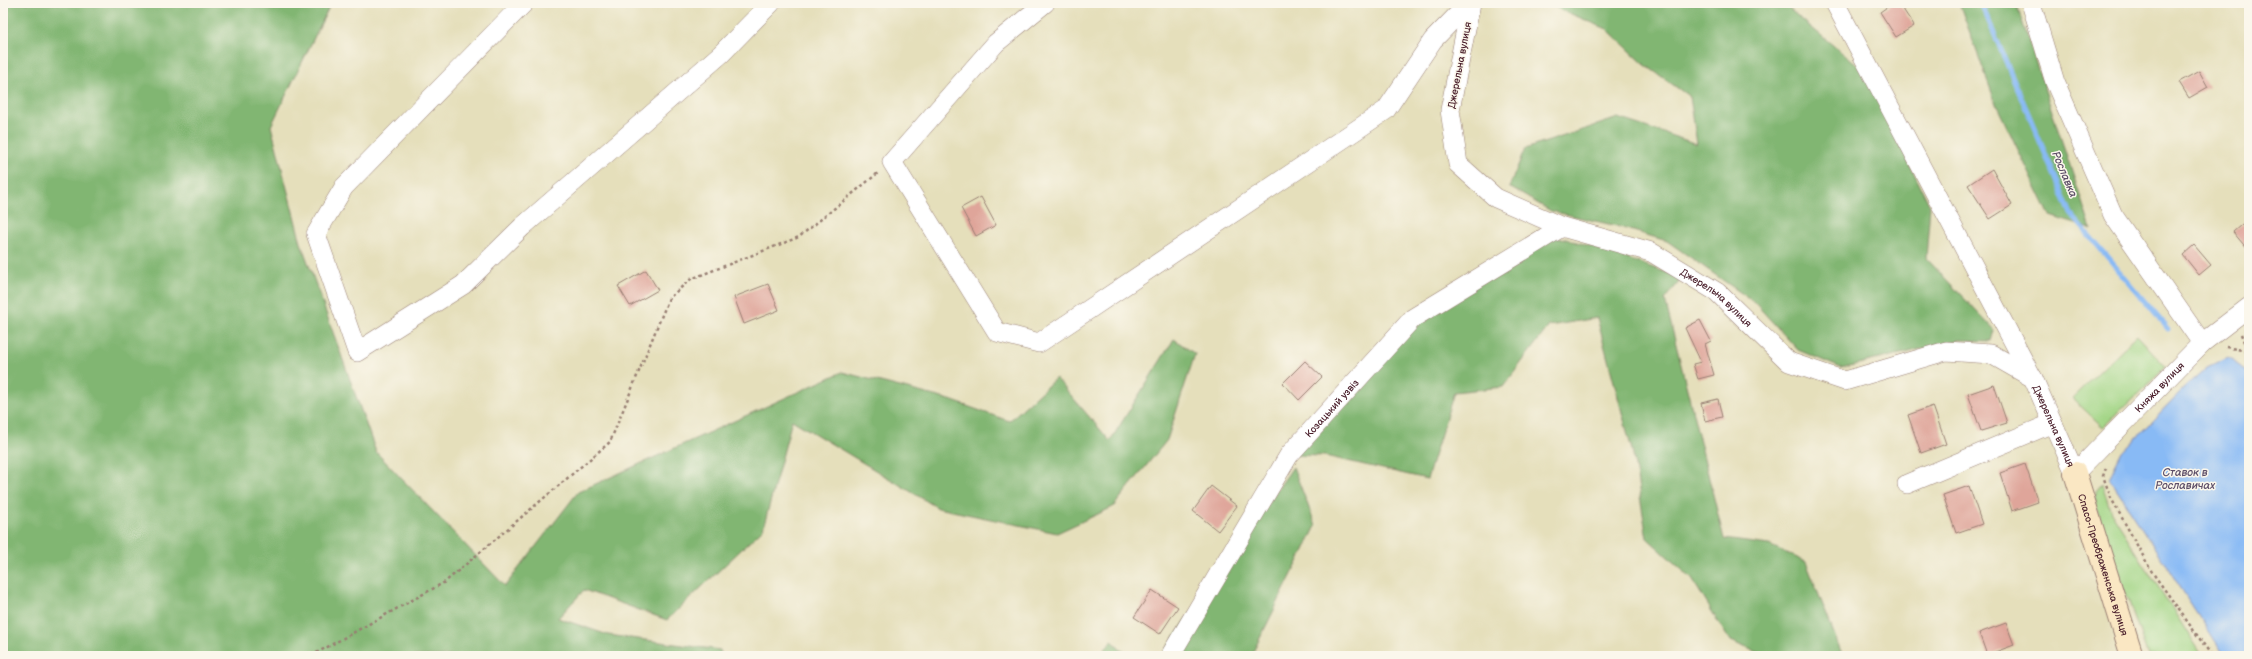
<svg xmlns="http://www.w3.org/2000/svg" width="2252" height="659" font-family="'Balsamiq Sans',sans-serif">
<rect width="100%" height="100%" fill="#fbf7ec"/>
<filter id="ink" filterUnits="userSpaceOnUse"><feTurbulence type="fractalNoise" baseFrequency=".025" numOctaves="2"/><feDisplacementMap in="SourceGraphic" scale="8" xChannelSelector="R" yChannelSelector="G"/><feConvolveMatrix kernelMatrix="1 2 1 2 8 2 1 2 1" color-interpolation-filters="sRGB"/></filter>
<filter id="wash" filterUnits="userSpaceOnUse"><feTurbulence type="fractalNoise" baseFrequency=".012" numOctaves="4" result="noise"/><feDisplacementMap in="SourceGraphic" scale="16" xChannelSelector="R" yChannelSelector="G"/><feGaussianBlur stdDeviation="0.9" result="paint"/><feColorMatrix in="noise" values="0 0 0 0 0 0 0 0 0 0 0 0 0 0 0 0 0 1.4 0 .05"/><feComposite in="paint" operator="in"/></filter>
<g filter="url(#wash)">
<rect width="100%" height="100%" fill="#e5dfbb"/>
<g fill="#a2d585" stroke="#767a58">
<polygon points="2137,335 2166,367 2103,427 2072,398"/>
<polygon points="2102,484 2111,512 2202,656 2148,656 2096,507 2096,491"/>
</g>
<g fill="#81b672" stroke="#666a4e">
<polygon points="3,3 331,3 271,126 301,243 376,452 505,586 578,492 842,372 950,400 1009,421 1056,378 1110,441 1174,339 1195,354 1167,440 1113,507 1057,533 938,508 792,420 763,529 667,620 584,590 558,618 608,635 720,650 722,656 3,656"/>
<polygon points="1545,3 1782,3 1864,71 1930,206 1926,258 1994,330 1991,341 1959,340 1841,368 1798,350 1754,302 1667,241 1613,225 1551,211 1509,187 1525,149 1618,118 1697,144 1690,97 1644,64 1607,29"/>
<polygon points="1959,3 2016,3 2091,229 2050,216 1996,104"/>
<polygon points="1551,235 1591,246 1682,278 1665,300 1724,539 1769,545 1806,562 1842,654 1839,656 1766,656 1730,641 1692,579 1647,538 1633,454 1597,318 1549,326 1503,387 1454,392 1427,479 1325,456 1289,455 1413,318"/>
<polygon points="1293,467 1316,526 1251,656 1161,656"/>
<polygon points="1112,641 1129,656 1099,656"/>
</g>
<polygon fill="#88baf5" stroke="#696c90" points="2228,358 2241,367 2249,376 2249,656 2225,656 2109,478 2122,452 2183,389 2207,368"/>
<g fill="none" stroke-linecap="round" stroke-linejoin="round">
<polyline stroke="#88baf5" stroke-width="5" points="1981,3 2071,214 2168,329"/>
</g>
<g id="blocks">
<g fill="#dfa59a">
<polygon points="1893,3 1899,3 1914,26 1896,37 1880,12"/>
<polygon points="2199,71 2208,87 2189,98 2179,82"/>
<polygon points="1992,169 2012,205 1990,219 1968,185"/>
<polygon points="981,197 996,225 976,236 961,208"/>
<polygon points="2249,218 2249,251 2233,232"/>
<polygon points="2194,245 2211,265 2199,275 2183,255"/>
<polygon points="646,270 658,290 630,306 618,286"/>
<polygon points="768,284 779,310 744,324 734,297"/>
<polygon points="1700,320 1711,341 1705,344 1714,375 1698,379 1693,364 1701,362 1685,328"/>
<polygon points="1305,361 1322,377 1299,400 1283,383"/>
<polygon points="1994,385 2007,423 1981,431 1968,394"/>
<polygon points="1718,399 1722,417 1705,421 1701,403"/>
<polygon points="1933,406 1946,444 1921,453 1908,415"/>
<polygon points="2025,464 2038,502 2012,511 2000,473"/>
<polygon points="1211,486 1237,506 1218,531 1193,511"/>
<polygon points="1969,486 1982,524 1956,533 1943,495"/>
<polygon points="1152,590 1178,607 1160,634 1134,617"/>
<polygon points="2006,623 2014,645 1987,655 1979,633"/>
</g>
</g>
</g>
<g filter="url(#ink)">
<use href="#blocks" fill-opacity="0" stroke="#987f73" stroke-width="1"/>
<g fill="none" stroke-linecap="round" stroke-linejoin="round">
<defs>
<g id="street">
<polyline points="524,3 344,187 316,234 357,352 463,285 522,227 721,54 771,3"/>
<polyline points="1045,3 996,43 892,162 997,332 1039,343 1386,110 1433,40 1469,3"/>
<path id="s1" d="M1471 3 1450 110 1458 164 1496 198 1562 227 1651 252 1717 292 1789 362 1845 381 1946 351 1991 354 2033 378 2075 473 2202 343 2249 307"/>
<polyline points="1835,3 2032,377"/>
<polyline points="2031,3 2055,82 2113,215 2202,343"/>
<polyline points="1907,484 2053,423"/>
<path id="s2" d="M1170 656 1289 455 1413 318 1562 227"/>
</g>
<g id="secondary">
<path id="s3" d="M2075 473 2132 656"/>
</g>
</defs>
<use href="#street" stroke="#987f73" stroke-width="20"/>
<use href="#secondary" stroke="#987f73" stroke-width="24"/>
<g stroke="#987f73" stroke-width="2.5" stroke-dasharray="3 3" stroke-linecap="butt">
<polyline points="2241,334 2247,350"/>
<polyline points="2226,347 2247,351 2249,354"/>
<polyline points="2106,468 2103,476 2111,498 2152,572 2212,656"/>
<polyline points="311,656 445,582 610,442 669,298 691,279 799,237 878,173"/>
</g>
<use href="#street" stroke="#fff" stroke-width="19"/>
<use href="#secondary" stroke="#fae7c3" stroke-width="22"/>
</g>
</g>
<g text-anchor="middle" stroke-width="3" stroke-linejoin="round" paint-order="stroke">
<g font-size="10" fill="#4a1f2b" stroke="#fbf7ec">
<text transform="translate(1459 65) rotate(-79)" y="4">Джерельна вулиця</text>
<text dy="4" stroke="none"><textPath href="#s1" startOffset="459">Джерельна вулиця</textPath></text>
<text dy="4" stroke="none"><textPath href="#s1" startOffset="1039">Княжа вулиця</textPath></text>
<text dy="4" stroke="none"><textPath href="#s2" startOffset="297">Козацький узвіз</textPath></text>
<text dy="4" stroke="none"><textPath href="#s1" startOffset="867">Джерельна вулиця</textPath></text>
<text dy="4" stroke="none"><textPath href="#s3" startOffset="96">Спасо-Преображенська вулиця</textPath></text>
</g>
<g font-size="11" font-style="italic" fill="#5d4e68" stroke="#fbf7ec">
<text transform="translate(2065 174) rotate(67)" y="4">Рославка</text>
<text x="2185" y="476">Ставок в<tspan x="2185" dy="13">Рославичах</tspan></text>
</g>
</g>
<rect width="2252" height="659" fill="none" stroke="#fbf7ec" stroke-width="16"/>
</svg>
